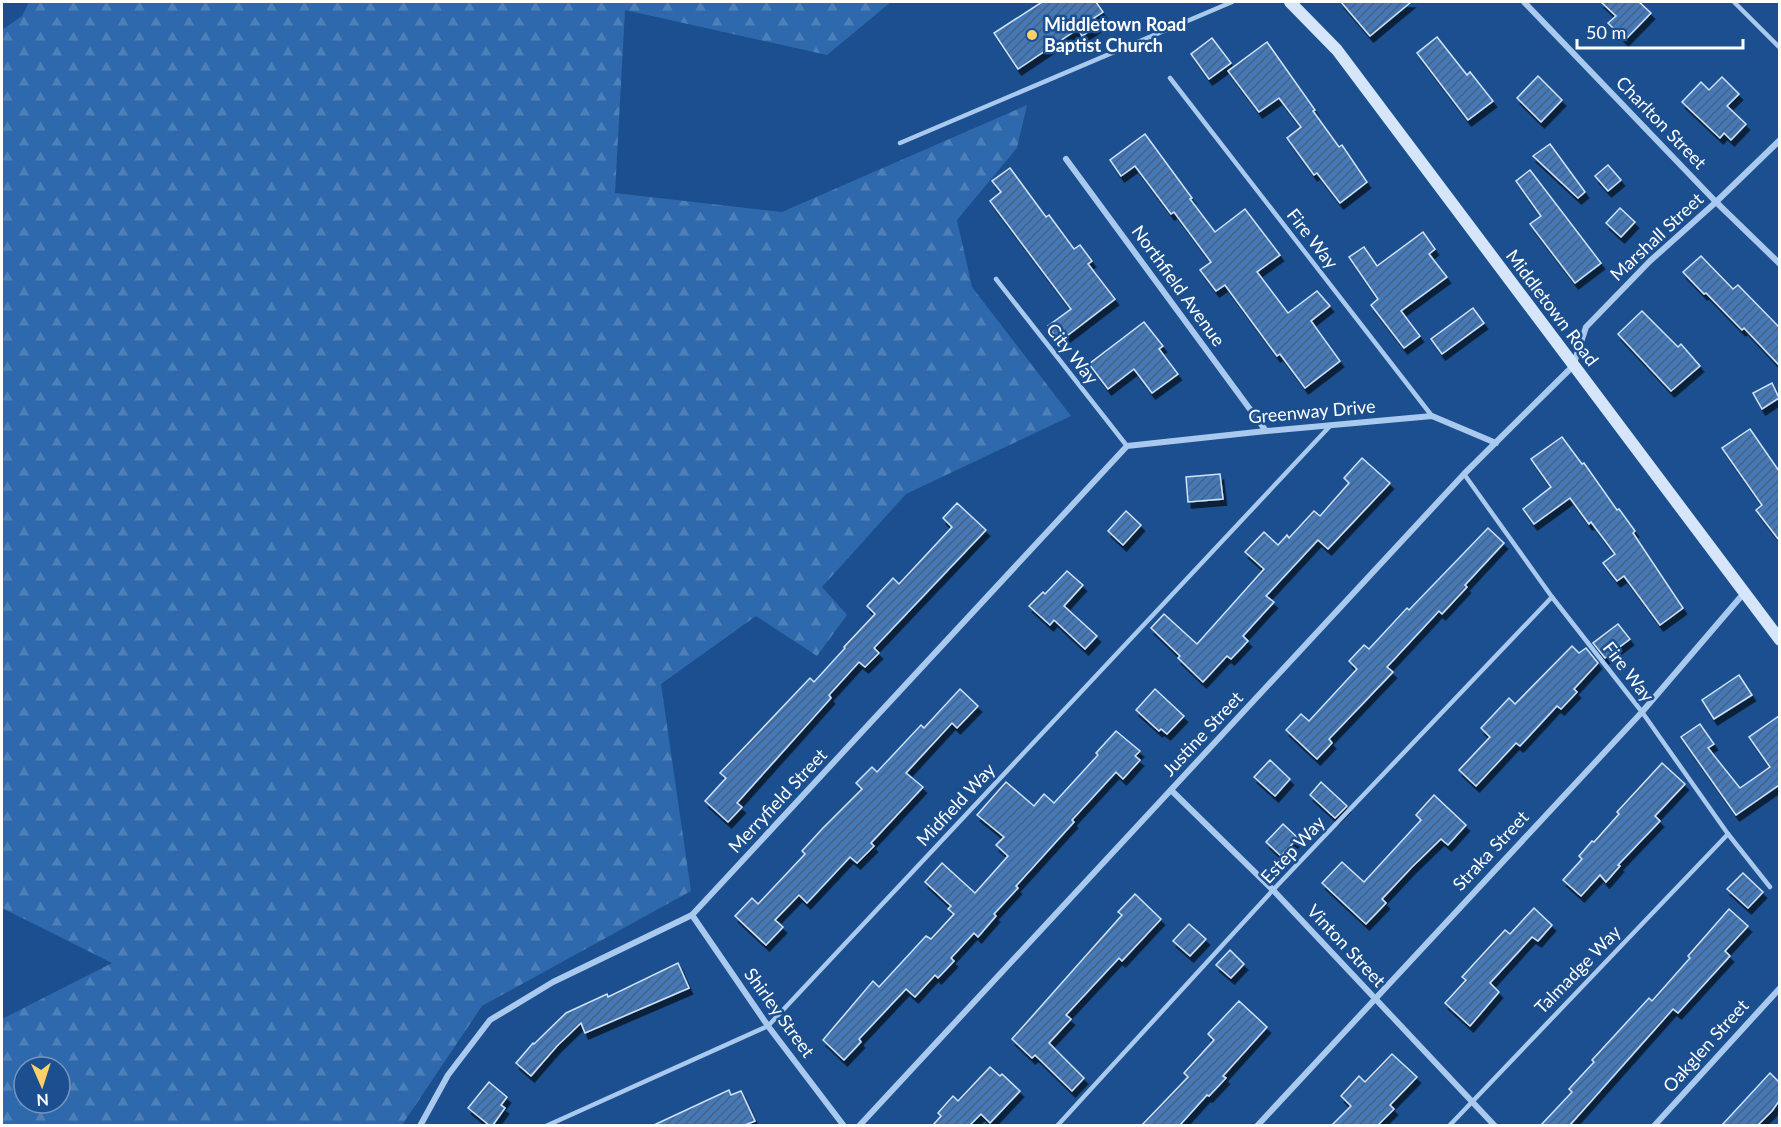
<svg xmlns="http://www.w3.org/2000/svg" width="1781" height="1127" font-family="Lato,sans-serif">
<defs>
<pattern id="forest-firs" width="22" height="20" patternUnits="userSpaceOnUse" patternTransform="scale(1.5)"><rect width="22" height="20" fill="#2e69ad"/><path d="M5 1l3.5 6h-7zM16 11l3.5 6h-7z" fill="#4d80b9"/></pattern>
<pattern id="building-hatch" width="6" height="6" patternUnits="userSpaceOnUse" patternTransform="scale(1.5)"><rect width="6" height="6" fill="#4478b7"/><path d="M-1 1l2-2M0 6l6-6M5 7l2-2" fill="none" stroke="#486282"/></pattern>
<filter id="shadow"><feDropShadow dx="3.5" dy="6" stdDeviation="0" flood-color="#0009"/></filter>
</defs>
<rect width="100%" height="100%" fill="#1b4f8f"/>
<path fill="url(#forest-firs)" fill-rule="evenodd" d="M29 2H891L827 55 625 10 615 193 782 212 1027 105 1017 148 957 220 972 287 1071 416 906 494 822 587 847 615 817 656 756 616 661 684 691 891 482 1006 402 1125H2V1019L112 963 2 908V30L22 16ZM24 1067H60V1103H24Z"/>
<g fill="url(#building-hatch)" stroke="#cfe3fa" stroke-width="1.5" filter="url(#shadow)">
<polygon points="1042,2 1096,2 1103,12 1094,18 1099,25 1082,36 1078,29 1018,69 994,33"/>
<polygon points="1341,2 1411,2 1370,36"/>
<polygon points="1601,2 1639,2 1651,13 1625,40 1608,23 1616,16"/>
<polygon points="1437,37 1467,75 1470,72 1493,101 1468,120 1417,53"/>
<polygon points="1212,38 1231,63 1209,79 1191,54"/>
<polygon points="1267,42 1315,110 1313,111 1339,147 1342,145 1367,182 1340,203 1317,173 1314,175 1287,138 1301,127 1279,98 1259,112 1228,71"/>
<polygon points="1538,76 1562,100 1541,122 1517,98"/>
<polygon points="1722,77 1739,94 1727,106 1746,124 1731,140 1724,133 1720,138 1682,102 1701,82 1709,90"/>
<polygon points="1145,134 1192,198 1190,199 1215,232 1245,209 1280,255 1257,272 1288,313 1317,291 1330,306 1311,321 1340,361 1305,388 1280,354 1277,356 1225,285 1216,291 1200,270 1211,262 1174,212 1171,214 1135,166 1121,176 1110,160"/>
<polygon points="1550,144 1585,192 1578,198 1533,156"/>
<polygon points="1608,165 1621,180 1608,191 1595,176"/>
<polygon points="1010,168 1046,217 1049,215 1074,249 1080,245 1092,261 1088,264 1115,299 1059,342 1048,326 1071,309 990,201 1001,192 992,181"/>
<polygon points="1530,170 1601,263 1575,283 1530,224 1541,216 1516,181"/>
<polygon points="1620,208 1635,222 1621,237 1606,223"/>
<polygon points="1423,232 1435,249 1429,254 1447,277 1401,311 1420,336 1404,348 1371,305 1378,299 1349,257 1364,247 1377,266"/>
<polygon points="1701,256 1733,289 1738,285 1779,327 1779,365 1744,328 1742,330 1706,293 1704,294 1683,272"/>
<polygon points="1473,308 1484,323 1442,354 1431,339"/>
<polygon points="1642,311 1678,347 1681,344 1700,366 1671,391 1618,334"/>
<polygon points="1144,322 1163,346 1159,349 1178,374 1152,393 1134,369 1108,389 1089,364"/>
<polygon points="1772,383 1779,398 1762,409 1753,393"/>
<polygon points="1750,429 1779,471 1779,540 1756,510 1762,505 1722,448"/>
<polygon points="1562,437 1582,464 1584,463 1617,510 1619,509 1635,531 1633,533 1683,608 1660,625 1624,576 1617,581 1603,563 1615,554 1591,522 1589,524 1570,498 1534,524 1523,509 1551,487 1531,459"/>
<polygon points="1362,458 1390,483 1328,549 1318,540 1266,596 1274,602 1243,636 1248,641 1231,659 1227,656 1203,682 1178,658 1180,656 1151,628 1164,614 1197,644 1264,569 1245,552 1264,532 1278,545 1287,535 1289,538 1314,511 1320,516 1349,483 1344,478"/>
<polygon points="1220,474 1223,499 1188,502 1186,477"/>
<polygon points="957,503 986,530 874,648 879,653 865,667 859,662 829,695 831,698 737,803 742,807 728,822 705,801 726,778 720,773 810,678 814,682 845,648 844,647 875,614 867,606 893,578 899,584 952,527 943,518"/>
<polygon points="1126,511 1141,525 1123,545 1108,531"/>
<polygon points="1488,528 1504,543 1465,585 1467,587 1442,614 1439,611 1387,667 1393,672 1329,739 1332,743 1317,759 1286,730 1301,714 1309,721 1357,669 1349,661 1364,645 1369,649 1407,608 1409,610"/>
<polygon points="1067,571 1083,585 1064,606 1097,636 1085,649 1054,620 1050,625 1029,606 1043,592 1045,594"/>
<polygon points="1618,624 1630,639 1605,658 1593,643"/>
<polygon points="1572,646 1579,653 1586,648 1598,663 1574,689 1577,692 1561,709 1557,706 1520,746 1516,743 1476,786 1459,770 1490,737 1481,728 1509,698 1515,704"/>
<polygon points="1739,675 1752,695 1714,719 1702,700"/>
<polygon points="960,689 978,706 957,728 952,723 906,773 923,787 871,843 874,846 857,863 850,857 807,903 799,895 775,920 783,927 766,945 735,916 752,898 758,904 805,854 802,851 822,829 862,789 856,783 872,767 877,772 921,725 924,728"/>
<polygon points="1155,689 1184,716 1167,734 1161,729 1159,731 1136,710"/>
<polygon points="1779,716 1779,785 1736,815 1681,737 1700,724 1714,744 1708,748 1740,788 1770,767 1749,737"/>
<polygon points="1116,731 1140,751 1135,756 1140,760 1123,779 1116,772 1072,820 1074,822 1016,886 1018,888 994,914 996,916 978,937 974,933 951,958 954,961 938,978 935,975 915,997 906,989 859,1039 861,1042 844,1060 823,1040 873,981 879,987 926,936 931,939 954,914 948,909 951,906 925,882 942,863 975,893 1008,856 996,845 1004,837 977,815 1006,782 1034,806 1044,794 1054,803 1098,755 1096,753"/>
<polygon points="1270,760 1290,779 1275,796 1254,777"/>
<polygon points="1662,763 1685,784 1655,816 1660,821 1618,865 1620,866 1606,882 1600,875 1581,896 1563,880 1582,859 1579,856 1592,841 1594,842 1619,814 1617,812"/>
<polygon points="1321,782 1347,806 1335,818 1310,795"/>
<polygon points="1434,795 1466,825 1448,845 1441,839 1412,867 1382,899 1386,903 1366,924 1322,883 1342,862 1364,882 1421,820 1416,815"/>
<polygon points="1283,824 1298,838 1281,856 1266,842"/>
<polygon points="1743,873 1763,892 1748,908 1727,889"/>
<polygon points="1135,894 1161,919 1122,961 1119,958 1066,1015 1071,1019 1049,1043 1084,1078 1072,1091 1035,1055 1032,1058 1012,1039 1122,915 1118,912"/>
<polygon points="1534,908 1552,925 1538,941 1532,937 1490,983 1499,992 1470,1026 1445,1003 1466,980 1462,977 1505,930 1510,934"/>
<polygon points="1729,909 1748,926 1725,951 1730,956 1678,1013 1673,1009 1570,1125 1541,1125 1572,1092 1569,1089 1594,1062 1592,1060 1649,998 1652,1001 1690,958 1688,956"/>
<polygon points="1189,924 1206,939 1190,956 1173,941"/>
<polygon points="1230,950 1244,964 1231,978 1216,965"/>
<polygon points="678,963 689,988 585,1033 581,1023 557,1046 531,1076 516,1063 533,1043 534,1044 566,1013 607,994 608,997"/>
<polygon points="1239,1001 1267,1027 1223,1076 1226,1078 1209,1096 1207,1095 1180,1125 1142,1125 1188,1077 1184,1073 1214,1040 1208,1034"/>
<polygon points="1392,1054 1417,1077 1390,1105 1394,1109 1378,1125 1332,1125 1351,1106 1341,1096 1359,1076 1365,1082"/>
<polygon points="990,1067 1000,1076 1002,1074 1020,1091 990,1123 981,1114 970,1125 933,1125 941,1116 938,1113 953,1096 958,1101"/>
<polygon points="1770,1073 1779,1082 1779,1101 1772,1111 1758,1125 1722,1125"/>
<polygon points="489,1082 507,1097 501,1105 505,1108 493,1125 489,1125 468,1108"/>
<polygon points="729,1090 731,1095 741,1091 755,1121 745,1125 654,1125"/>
</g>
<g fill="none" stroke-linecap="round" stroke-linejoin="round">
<g stroke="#a9c9ee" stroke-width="4.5">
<polyline points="1734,2 1780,48"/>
<polyline points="1170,78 1432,416"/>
<polyline points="900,143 1232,2"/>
<polyline points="996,279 1127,446"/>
<polyline points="1464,474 1552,597 1642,712 1728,834 1770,887"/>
<polyline points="546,1126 768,1026 1330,426"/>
<polyline points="1057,1126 1273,890 1552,597"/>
<polyline points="1449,1126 1728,834"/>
</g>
<g stroke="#a9c9ee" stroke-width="6">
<polyline points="1524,2 1716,202 1780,264"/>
<polyline points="1066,159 1266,431"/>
<polyline points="1171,790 1273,890 1495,1126"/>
<polyline points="692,915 768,1026 844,1126"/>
<polyline points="420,1126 448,1075 490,1020 553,982 692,915 1127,446 1266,431 1432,416 1496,443"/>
<polyline points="859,1126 1464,474 1573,366 1586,327 1650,261 1716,202 1780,140"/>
<polyline points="1257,1126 1642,712 1744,593"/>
<polyline points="1654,1126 1780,988"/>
</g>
<polyline stroke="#d6e6fa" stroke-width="12" points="1290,2 1337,50 1780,640"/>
</g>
<circle fill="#ffd166" stroke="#1b4f8f" stroke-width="2" cx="1032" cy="35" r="6"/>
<g text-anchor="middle" stroke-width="5" stroke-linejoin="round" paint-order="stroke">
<g font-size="18" font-weight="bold" fill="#fff" stroke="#1b4f8f" text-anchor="start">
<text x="1044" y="31">Middletown Road<tspan x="1044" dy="21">Baptist Church</tspan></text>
</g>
<g font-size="18" fill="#fff" stroke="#1b4f8f">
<text transform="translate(1661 123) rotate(46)" y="6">Charlton Street</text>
<text transform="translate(1657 237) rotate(-43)" y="6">Marshall Street</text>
<text transform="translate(1312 239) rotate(52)" y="6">Fire Way</text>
<text transform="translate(1178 286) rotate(54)" y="6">Northfield Avenue</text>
<text transform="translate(1552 308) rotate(53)" y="6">Middletown Road</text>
<text transform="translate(1072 354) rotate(52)" y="6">City Way</text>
<text transform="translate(1312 412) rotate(-5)" y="6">Greenway Drive</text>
<text transform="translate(1628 672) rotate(52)" y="6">Fire Way</text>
<text transform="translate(1203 734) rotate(-47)" y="6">Justine Street</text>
<text transform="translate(778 801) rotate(-47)" y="6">Merryfield Street</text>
<text transform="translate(956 805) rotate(-47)" y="6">Midfield Way</text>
<text transform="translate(1293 850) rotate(-47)" y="6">Estep Way</text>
<text transform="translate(1491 851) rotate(-47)" y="6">Straka Street</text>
<text transform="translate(1346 946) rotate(47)" y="6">Vinton Street</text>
<text transform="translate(1578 970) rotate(-46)" y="6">Talmadge Way</text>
<text transform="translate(779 1013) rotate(54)" y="6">Shirley Street</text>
<text transform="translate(1706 1046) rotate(-48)" y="6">Oakglen Street</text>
</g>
</g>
<rect width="1781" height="1127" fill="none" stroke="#ffffff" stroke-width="6"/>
<g transform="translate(42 1085) rotate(177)"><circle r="28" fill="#1b4f8f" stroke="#7695bc" stroke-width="1.5"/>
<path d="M0-4.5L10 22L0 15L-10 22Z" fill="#ffd166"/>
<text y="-9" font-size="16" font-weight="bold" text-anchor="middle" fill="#ffffff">N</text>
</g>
<path d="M1577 39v9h166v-9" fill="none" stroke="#ffffff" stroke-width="3"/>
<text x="1586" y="39" font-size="18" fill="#ffffff" stroke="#1b4f8f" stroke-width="4.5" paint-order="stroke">50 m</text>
</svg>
